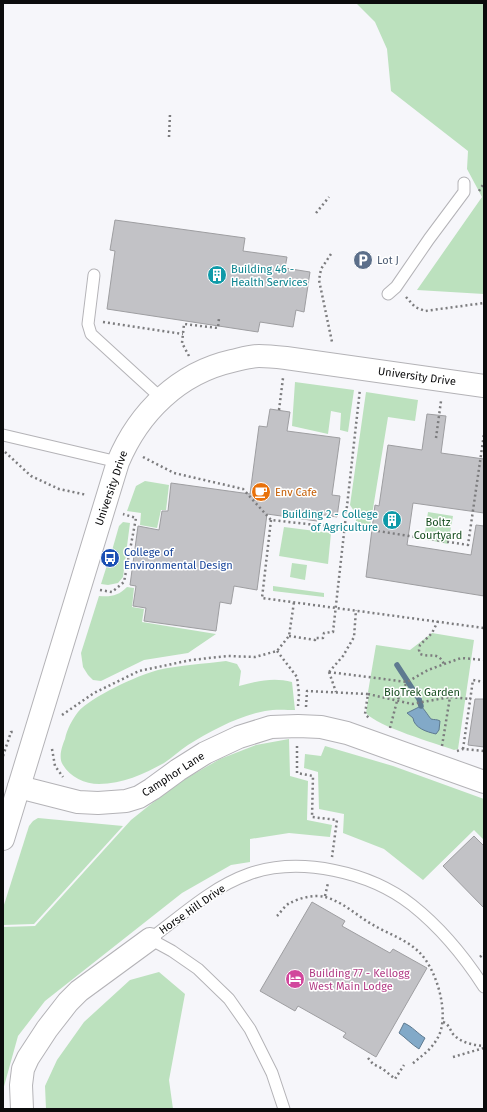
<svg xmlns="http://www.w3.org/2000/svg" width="487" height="1112" font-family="'Fira Sans',sans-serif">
<rect width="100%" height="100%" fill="#f6f6fa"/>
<g fill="#bce1be">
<polygon points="356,3 484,3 484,294 417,290 482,197 467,169 468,151 391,91 387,49 375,22"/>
<polygon points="295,382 354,390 348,432 340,430 341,413 331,411 328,434 292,426"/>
<polygon points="366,392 418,400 415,421 388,417 370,527 356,524 356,514 350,505"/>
<polygon points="145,481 169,485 166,510 161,510 157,528 140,525 141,513 127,511 136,486"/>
<polygon points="428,512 453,516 448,544 424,539"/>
<polygon points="123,522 130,523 123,577 118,583 108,585 101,584 108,562 111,562 113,555 111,554 119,526"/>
<polygon points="284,527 331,533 328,564 279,556"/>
<polygon points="292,563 307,565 305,580 290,577"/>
<polygon points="273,586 324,593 324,597 273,591"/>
<path d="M127 587 134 588 132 607 144 609 142 622 216 634 188 653 144 660 101 681 93 680 88 675 83 667 81 653 99 596C111 597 118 596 127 587Z"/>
<path d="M432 633 474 640 458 749 454 750C435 743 378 727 366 713L369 693 368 692 376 645 410 650Z"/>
<path d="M226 661 237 664 241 671 239 686C258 681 273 677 292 682L295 710C286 710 275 709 265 711 238 716 211 731 188 745 180 750 172 758 164 763 144 774 122 784 99 784 85 784 70 777 63 765 58 758 62 746 65 739 67 729 72 720 78 712 91 697 138 675 158 670 180 665 204 664 226 661Z"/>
<polygon points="289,739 290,776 308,781 307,820 332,825 330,837 289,833 250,839 250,862 231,865 182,893 45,1001 18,1036 3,1090 3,927 35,926 131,820 151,804 185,779 220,759 256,745"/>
<polygon points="325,746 393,766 484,799 484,840 474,830 423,880 384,849 343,833 344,814 319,809 318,772 304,768 305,754 321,756"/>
<polygon points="38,818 123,826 34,924 3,925 3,908 29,826 33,821"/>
<polygon points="159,972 185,994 169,1080 173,1109 46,1109 45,1086 57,1060 84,1022 130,980"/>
</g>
<g fill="#82a9c8" stroke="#5e7a90">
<path d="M421 706C424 709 430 718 431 719 434 720 437 719 440 721L439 730 436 734C427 732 414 728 413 718L407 713Z"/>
<path d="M404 1023C413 1027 417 1033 425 1038L419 1049C411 1044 406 1038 399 1033Z"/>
</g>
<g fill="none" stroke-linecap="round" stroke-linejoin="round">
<polyline stroke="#5e7a90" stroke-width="5.5" points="397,665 419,699 421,706"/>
</g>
<g fill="#c2c2c6" stroke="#9e9ea1">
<polygon points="115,220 245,238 243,251 287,257 285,268 310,272 304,312 296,310 293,327 260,322 258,332 107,309 115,251 110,250"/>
<polygon points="270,409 290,412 287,431 340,438 332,495 340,496 337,517 318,514 317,521 267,514 257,590 234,586 231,604 220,602 216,631 144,621 146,608 133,606 136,586 130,585 138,526 159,530 162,511 168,511 171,483 250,494 259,426 267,427"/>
<polygon points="427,414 446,416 441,453 484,459 484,513 413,503 407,545 471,555 476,525 484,526 484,596 366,577 375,505 379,506 388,445 422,450"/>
<polygon points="475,699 484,699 484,747 468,745"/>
<polygon points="474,836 484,846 484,908 443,866"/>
<polygon points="312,902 345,921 342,926 390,953 393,949 427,968 376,1057 343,1037 346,1033 298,1006 295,1011 260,991"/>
</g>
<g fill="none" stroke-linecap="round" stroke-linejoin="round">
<defs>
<g id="lane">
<polyline points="94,275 88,324 91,334 161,398"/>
<polyline points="388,294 396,287 429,239 464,192 464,183"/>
<polyline points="3,435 118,462"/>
<path d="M284 1109 272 1073 250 1029 229 999 198 969 172 951 150 939C181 916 212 887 249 874 300 856 370 872 412 905 441 928 464 956 484 987"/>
</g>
<g id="street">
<polyline points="19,787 78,802 98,803 126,801 139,797 152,789 178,770 205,753 239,737 271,727 298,726 321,727 347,733 484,782"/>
<path d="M3 839 118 462C139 412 179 373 232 361 241 359 250 356 259 356 268 356 277 357 286 358L484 386"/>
<polyline points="22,1109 21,1085 23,1069 28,1058 47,1029 68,1002 79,991 150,939"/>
</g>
</defs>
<use href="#lane" stroke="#b4b3b7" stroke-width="13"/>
<use href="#street" stroke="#b4b3b7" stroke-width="24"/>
<g stroke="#7c7c7e" stroke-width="2.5" stroke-dasharray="2 3" stroke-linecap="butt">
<polyline points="169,137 170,114"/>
<polyline points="479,191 484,183"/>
<polyline points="316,213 329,197"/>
<polyline points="331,254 321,269 319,280 332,342"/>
<polyline points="406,297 415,307 425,311 484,303"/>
<polyline points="103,322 183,334"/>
<polyline points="189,356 182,343 184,324 218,328 219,318"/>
<polyline points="279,410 283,378"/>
<polyline points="436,438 441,401"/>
<polyline points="5,452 31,476 59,489 87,495"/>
<polyline points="143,457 174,473 243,489 271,520 343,528 371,530 468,545 484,434"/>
<polyline points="271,520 262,598 484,628"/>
<polyline points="100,590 112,592 124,582 136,518 123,514"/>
<path d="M438 621 432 633 420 645 419 650 420 654C431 658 438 651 444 664"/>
<polyline points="289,636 315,640 315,638 323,638 324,633 333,632 360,389"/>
<polyline points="277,651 297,677 299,694 298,706"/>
<polyline points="329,672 407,682 428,670 461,658 484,660"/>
<polyline points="329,672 343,656 354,637 356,610"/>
<polyline points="329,672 336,692"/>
<polyline points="368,694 412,704 450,697"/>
<polyline points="306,707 307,691 368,694 365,714 370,719"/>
<polyline points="62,715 94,693 139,671 191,660 228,656 255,657 277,651 289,636 294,602"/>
<polyline points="390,728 397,701 407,682"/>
<polyline points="297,746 297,773 313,776 312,817 337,820 332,857"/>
<polyline points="442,746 450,697 471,699"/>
<polyline points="52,749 55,766 63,777"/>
<polyline points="463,749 473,680 484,682"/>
<polyline points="457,751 463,749 484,751"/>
<polyline points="3,756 11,732 15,732"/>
<polyline points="325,896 328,883"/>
<path d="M277 916C281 912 285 905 290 903 299 898 315 894 325 897 344 902 358 917 375 926 389 934 407 940 419 952 437 969 451 1017 437 1039 431 1050 420 1057 411 1065"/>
<polyline points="480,957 484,953"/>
<path d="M443 1022C449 1024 450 1030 453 1034 461 1043 473 1045 484 1046"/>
<polyline points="453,1057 484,1048"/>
<polyline points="368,1058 373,1064 383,1069 395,1079 404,1065"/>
</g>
<use href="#lane" stroke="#fff" stroke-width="11"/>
<use href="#street" stroke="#fff" stroke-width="22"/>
</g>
<defs>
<symbol id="parking-disc" viewBox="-11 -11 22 22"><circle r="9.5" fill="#5c6f8a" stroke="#fff"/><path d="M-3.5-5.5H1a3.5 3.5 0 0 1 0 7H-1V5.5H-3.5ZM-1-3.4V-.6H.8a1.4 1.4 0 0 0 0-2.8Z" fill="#fff"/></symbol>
<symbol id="building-disc" viewBox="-11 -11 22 22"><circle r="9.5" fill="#0f9aa8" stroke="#fff"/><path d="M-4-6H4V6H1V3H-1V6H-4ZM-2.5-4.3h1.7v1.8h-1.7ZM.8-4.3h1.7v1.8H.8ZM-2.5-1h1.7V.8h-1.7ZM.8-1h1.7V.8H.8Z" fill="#fff"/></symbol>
<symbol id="cafe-disc" viewBox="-11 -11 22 22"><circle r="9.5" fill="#e8710a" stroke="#fff"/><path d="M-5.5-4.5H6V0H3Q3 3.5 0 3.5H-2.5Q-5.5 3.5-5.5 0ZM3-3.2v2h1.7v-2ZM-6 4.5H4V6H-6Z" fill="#fff"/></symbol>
<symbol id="bus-disc" viewBox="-11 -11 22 22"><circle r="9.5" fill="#1a4fb4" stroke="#fff"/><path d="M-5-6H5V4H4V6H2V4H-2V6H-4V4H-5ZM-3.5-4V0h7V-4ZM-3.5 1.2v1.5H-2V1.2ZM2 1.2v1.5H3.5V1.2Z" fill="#fff"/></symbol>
<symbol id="hotel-disc" viewBox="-11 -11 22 22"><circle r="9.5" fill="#d1479c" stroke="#fff"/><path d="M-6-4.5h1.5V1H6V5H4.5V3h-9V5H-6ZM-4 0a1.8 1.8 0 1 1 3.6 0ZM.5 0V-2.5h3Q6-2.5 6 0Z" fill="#fff"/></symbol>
</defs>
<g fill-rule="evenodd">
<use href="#parking-disc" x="352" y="249" width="22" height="22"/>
<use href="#building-disc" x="206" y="264" width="22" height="22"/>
<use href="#cafe-disc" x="250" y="481" width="22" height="22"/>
<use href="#building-disc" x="381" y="509" width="22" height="22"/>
<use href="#bus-disc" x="99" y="547" width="22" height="22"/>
<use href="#hotel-disc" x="284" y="968" width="22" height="22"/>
</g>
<g text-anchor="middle" stroke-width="3" stroke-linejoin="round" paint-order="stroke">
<g font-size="11" fill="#4e5e75" stroke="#fff" text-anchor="start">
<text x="377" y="264">Lot J</text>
</g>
<g font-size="11" fill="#0d838f" stroke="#fff" text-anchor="start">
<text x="231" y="273">Building 46 -<tspan x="231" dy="13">Health Services</tspan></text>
<text x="378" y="518" text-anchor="end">Building 2 - College<tspan x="378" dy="13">of Agriculture</tspan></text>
</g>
<g font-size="11" fill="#0b0b0c" stroke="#fff">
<text transform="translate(417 376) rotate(8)" y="4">University Drive</text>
<text transform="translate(111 488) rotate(-71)" y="4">University Drive</text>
<text transform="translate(173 774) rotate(-33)" y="4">Camphor Lane</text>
<text transform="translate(192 909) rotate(-35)" y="4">Horse Hill Drive</text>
</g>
<g font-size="11" fill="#c56008" stroke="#fff" text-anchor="start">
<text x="275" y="496">Env Cafe</text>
</g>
<g font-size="11" fill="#194f22" stroke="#fff">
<text x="438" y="526">Boltz<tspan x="438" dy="13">Courtyard</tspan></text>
<text x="422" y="696">BioTrek Garden</text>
</g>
<g font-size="11" fill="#164399" stroke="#fff" text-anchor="start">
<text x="124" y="556">College of<tspan x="124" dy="13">Environmental Design</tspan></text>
</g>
<g font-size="11" fill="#b23c85" stroke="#fff" text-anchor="start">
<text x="309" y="977">Building 77 - Kellogg<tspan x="309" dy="13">West Main Lodge</tspan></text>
</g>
</g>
<rect width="487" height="1112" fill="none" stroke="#0b0b0c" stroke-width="8"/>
</svg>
